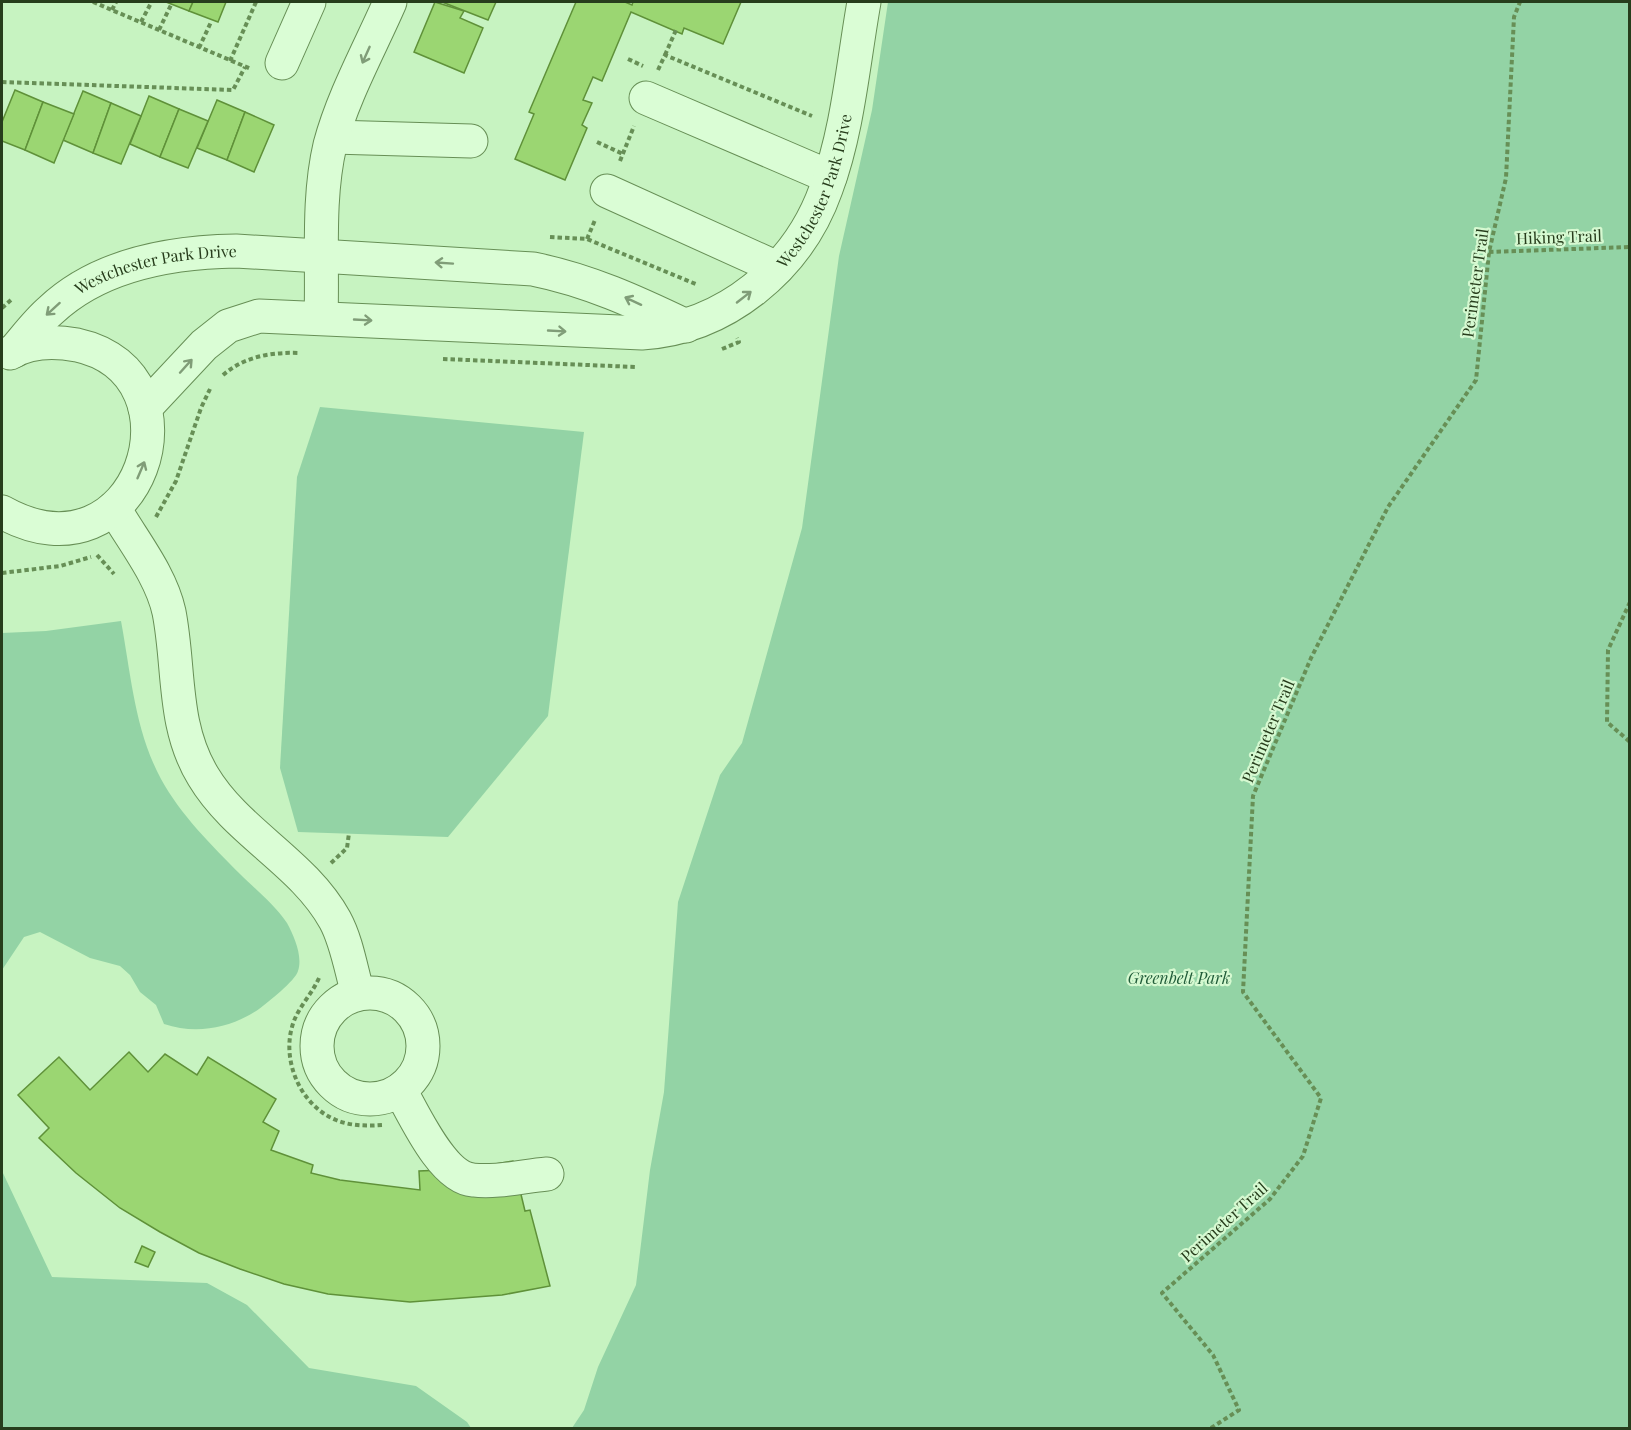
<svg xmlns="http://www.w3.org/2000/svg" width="1631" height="1430" font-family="'Playfair Display',serif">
<rect width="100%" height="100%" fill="#c7f3c1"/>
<g fill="#93d3a5">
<polygon points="888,2 1629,2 1629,1428 572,1428 584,1410 598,1367 636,1285 650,1170 664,1092 678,902 720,775 742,743 802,528 839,256 872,110"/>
<polygon points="320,407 584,432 548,716 448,837 298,832 280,768 297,477"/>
<path d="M121 621C131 675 135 731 161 779 180 814 212 846 240 874 255 889 275 905 287 923 294 936 303 956 298 971 296 980 267 1003 259 1009 231 1028 197 1035 164 1024L156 1005 140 992 130 975 120 966 90 958 40 932 24 937 2 970V633L46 631Z"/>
<polygon points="2,1171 52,1277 207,1283 247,1305 309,1368 416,1386 467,1422 471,1428 2,1428"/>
</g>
<g fill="#9bd672" stroke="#5f9139" stroke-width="1.5">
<polygon points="166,2 193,2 189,11"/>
<polygon points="193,2 226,2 218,22 189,11"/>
<polygon points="435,2 464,11 460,18 483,28 464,73 414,52"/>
<polygon points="442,2 496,2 488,20"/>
<polygon points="576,2 625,2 632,5 633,2 741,2 723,44 684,28 682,34 631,12 602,81 593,77 583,100 592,103 582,125 587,128 565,180 515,159 534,114 529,112"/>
<polygon points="15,90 43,102 25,150 2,141 2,122"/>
<polygon points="83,91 111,103 93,153 63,140"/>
<polygon points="149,96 179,109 160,157 130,144"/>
<polygon points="217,100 245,112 227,160 197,148"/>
<polygon points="43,102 74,114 54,163 25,150"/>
<polygon points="111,103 141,116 121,164 93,153"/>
<polygon points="179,109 208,121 188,168 160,157"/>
<polygon points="245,112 274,125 254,172 227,160"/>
<polygon points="129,1052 148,1072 165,1054 197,1075 208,1057 276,1099 263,1122 279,1131 271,1150 313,1165 311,1173 340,1180 420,1190 419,1171 466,1169 513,1161 525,1211 530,1210 550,1286 502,1295 410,1302 328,1294 284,1284 240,1269 199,1253 160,1232 120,1208 76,1173 39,1138 49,1128 18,1095 59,1057 90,1090"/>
<polygon points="142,1246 155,1252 148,1267 135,1262"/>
</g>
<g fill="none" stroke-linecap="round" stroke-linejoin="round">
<defs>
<g id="minor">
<polyline points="282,63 309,2"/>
<polyline points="646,98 830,177"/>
<polyline points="333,137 471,141"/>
<polyline points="607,191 777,268"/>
<path d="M321 318C323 262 317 200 330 145 343 96 370 48 390 2"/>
<path id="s1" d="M14 351C26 337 37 322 51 310 100 264 171 252 236 251L533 269C588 280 636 302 686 326"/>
<path id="s2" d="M145 408 204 345 228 326 259 316 642 333C725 328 798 268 826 189 848 130 853 64 864 2"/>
<path d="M114 508C133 541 161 575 169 612 180 668 172 725 203 776 237 833 303 862 335 920 347 942 351 970 358 994"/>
<path d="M2 512C140 589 209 374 77 345 55 341 30 341 10 353"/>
<circle cx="370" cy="1046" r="53"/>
<path d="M400 1090C414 1114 442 1178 473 1180 497 1183 524 1176 547 1174"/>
</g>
</defs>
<use href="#minor" stroke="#678f56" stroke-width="35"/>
<g stroke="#678f56" stroke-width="4" stroke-dasharray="4.5 3" stroke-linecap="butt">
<polyline points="93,2 251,69"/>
<polyline points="112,10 116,2"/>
<polyline points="141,22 151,3"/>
<polyline points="159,30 171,5"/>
<polyline points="199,48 211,22"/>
<polyline points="665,55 676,30"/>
<polyline points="628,59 643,66"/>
<polyline points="230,61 256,2"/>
<polyline points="658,70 665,55 812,116"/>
<polyline points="2,82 233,90 245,67"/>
<polyline points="597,142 623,154"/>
<polyline points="620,161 634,126"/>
<polyline points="550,237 587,239 698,285"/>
<polyline points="587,239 595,220"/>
<polyline points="1489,252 1630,247"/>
<polyline points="2,308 12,299"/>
<polyline points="722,349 739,342 737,338"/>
<polyline points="443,359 636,367"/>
<path d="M223 375C245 356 272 352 300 353"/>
<polyline points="156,517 176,481 201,408 210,389"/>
<polyline points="97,555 114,574"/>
<polyline points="2,573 60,566 91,557"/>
<polyline points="1630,602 1608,650 1607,722 1630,742"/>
<polyline points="331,863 347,848 349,833"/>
<path d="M319 978C311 996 297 1008 292 1027 282 1062 301 1106 336 1120 350 1126 367 1126 382 1125"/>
<polyline points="1211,1428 1239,1410 1213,1355 1162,1293 1270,1199 1303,1156 1321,1098 1243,992 1253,796 1311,658 1388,507 1476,380 1489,252 1506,178 1514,17 1520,2"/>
</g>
<use href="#minor" stroke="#dafdd5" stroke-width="33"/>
</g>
<defs><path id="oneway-shaft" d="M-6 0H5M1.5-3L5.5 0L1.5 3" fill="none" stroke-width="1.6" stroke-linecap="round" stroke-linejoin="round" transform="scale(1.5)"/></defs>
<g stroke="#809d78">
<use href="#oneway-shaft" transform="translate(366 55) rotate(114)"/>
<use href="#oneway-shaft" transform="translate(444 263) rotate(-176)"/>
<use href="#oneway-shaft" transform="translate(744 297) rotate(-38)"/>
<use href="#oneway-shaft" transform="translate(633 301) rotate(-155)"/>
<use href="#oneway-shaft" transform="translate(53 309) rotate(138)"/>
<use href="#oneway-shaft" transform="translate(363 320) rotate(3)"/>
<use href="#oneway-shaft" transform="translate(557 331) rotate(3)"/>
<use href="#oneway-shaft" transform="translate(186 366) rotate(-48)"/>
<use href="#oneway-shaft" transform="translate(141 470) rotate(-67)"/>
</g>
<g text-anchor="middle" stroke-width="4.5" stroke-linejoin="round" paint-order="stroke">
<g font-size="16" fill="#273d1c" stroke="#d6f9d1">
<text dy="6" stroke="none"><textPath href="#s2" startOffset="774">Westchester Park Drive</textPath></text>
<text transform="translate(1559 237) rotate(-2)" y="6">Hiking Trail</text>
<text dy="6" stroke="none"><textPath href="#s1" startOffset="171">Westchester Park Drive</textPath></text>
<text transform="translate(1475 283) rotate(-82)" y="6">Perimeter Trail</text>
<text transform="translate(1268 731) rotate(-67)" y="6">Perimeter Trail</text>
<text transform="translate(1224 1222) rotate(-42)" y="6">Perimeter Trail</text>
</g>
<g font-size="16" font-style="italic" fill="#205c39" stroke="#d6f9d1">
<text x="1179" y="984">Greenbelt Park</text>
</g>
</g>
<rect width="1631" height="1430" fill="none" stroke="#273d1c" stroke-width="6"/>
</svg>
